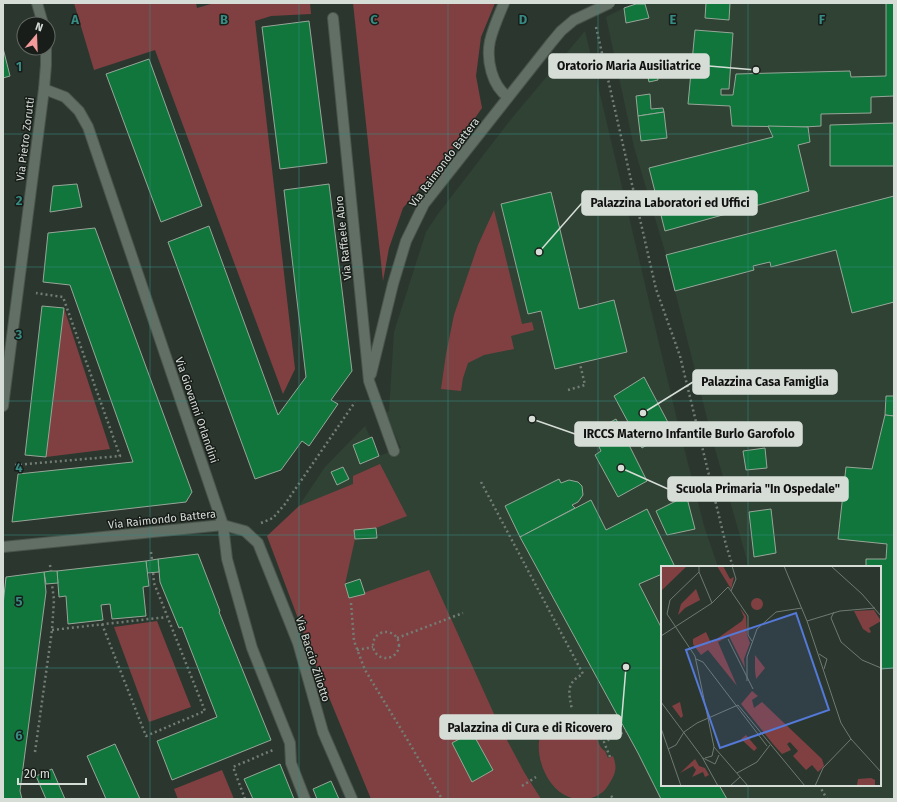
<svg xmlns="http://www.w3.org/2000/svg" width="897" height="802" font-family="'Fira Sans',sans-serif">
<rect width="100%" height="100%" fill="#2b372e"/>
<polygon fill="#304234" points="634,3 894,3 894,799 371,799 299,506 325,467 365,426 379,456 401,448 385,413 389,411 394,332 426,232 438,214 512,118 585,31 679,428 704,526 718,567 662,567 662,785 880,785 880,567 749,567 713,442 666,255 634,147 606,17"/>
<g fill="#804041">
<polygon points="74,3 196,3 197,8 214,3 310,3 311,14 271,16 255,21 295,369 283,394 155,50 94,70"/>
<polygon points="353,3 495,3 481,37 476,76 482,108 448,156 403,208 389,248 383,281"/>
<polygon points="494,210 522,324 532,322 534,330 511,336 514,349 484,355 468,363 463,378 461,391 441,389 446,354 454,315 478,245"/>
<polygon points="64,308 110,449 46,457"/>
<polygon points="380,464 407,516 376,528 355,530 355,539 345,584 349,598 429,570 499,725 524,772 541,799 371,799 314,661 267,536 299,506 353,484 353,476"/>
<polygon points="157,621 191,707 149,722 114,627"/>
<path d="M565 715C578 714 589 719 598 727L594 731 598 737C597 742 601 749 605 751L608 758 613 756C618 769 615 775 607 787 603 794 593 799 584 799 579 799 574 799 569 797 547 789 533 755 541 733 545 725 557 718 565 715Z"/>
<polygon points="222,770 234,799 178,799 174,789"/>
</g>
<g fill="#10763b" stroke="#97a69a">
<polygon points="706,3 730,3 729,20 705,18"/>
<polygon points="886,3 894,3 894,96 871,97 871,113 821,114 821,126 804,127 732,126 730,106 688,104 695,30 733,33 729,89 721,89 721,95 733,95 736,74 850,71 851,77 886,76"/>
<polygon points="636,4 645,4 649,18 626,23 624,8"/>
<polygon points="309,21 327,163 280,169 262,27"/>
<polygon points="3,48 10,76 3,78"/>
<polygon points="149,59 202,206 161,222 106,74"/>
<polygon points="657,71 658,80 649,82 647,73"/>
<polygon points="650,94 651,109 663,108 664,112 638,116 636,96"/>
<polygon points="664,112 667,138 641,141 638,116"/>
<polygon points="894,123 894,166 830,166 830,125"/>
<polygon points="768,126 808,127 810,142 798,145 809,191 665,231 649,168 773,137"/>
<polygon points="77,184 82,207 50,212 53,186"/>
<polygon points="329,184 352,371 331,400 338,404 309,446 302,441 281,470 255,479 168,242 209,226 278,415 306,377 284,190"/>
<polygon points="551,192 579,309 614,300 627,352 555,369 541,311 528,314 501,204"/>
<polygon points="894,196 894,302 852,313 836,250 771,267 770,262 753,266 754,270 675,291 666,255"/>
<polygon points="95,228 192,492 186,502 12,522 18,474 133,462 70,285 43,282 48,233"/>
<polygon points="42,306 64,308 46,457 25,455"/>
<polygon points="644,377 672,430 642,448 614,396"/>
<polygon points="886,396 894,396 894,416 885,415"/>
<polygon points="885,415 894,416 894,668 880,669 880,567 866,567 866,559 886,559 887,544 838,539 846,467 872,469"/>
<polygon points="616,419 647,481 618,497 595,455 601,451 592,432"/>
<polygon points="372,437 379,456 360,464 353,445"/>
<polygon points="765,448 767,468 746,470 743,451"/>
<polygon points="343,467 349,479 337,485 331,472"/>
<polygon points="559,479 561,483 569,480 578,482 582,486 583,495 578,502 572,505 575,508 520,537 505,506"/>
<polygon points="687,498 695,529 667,535 656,511 680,499 681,501"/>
<polygon points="591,500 606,530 647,509 675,567 662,567 662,574 639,584 662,629 662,785 719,785 727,799 661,799 638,753 520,537"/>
<polygon points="771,509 776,553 754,557 749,512"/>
<polygon points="376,528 377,538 355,539 354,530"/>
<polygon points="198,554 220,611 219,612 271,740 172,780 157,741 217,717 182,627 179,628 160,582 158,559"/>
<polygon points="158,559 159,572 147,573 146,561"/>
<polygon points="146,561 149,586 143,587 146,616 112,619 110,604 101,605 103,620 68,624 66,596 59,597 57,571"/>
<polygon points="51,571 57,571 58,583 46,584 44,572"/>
<polygon points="44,572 46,592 20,791 22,799 3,799 3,605 6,577"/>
<polygon points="360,579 365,594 349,598 345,584"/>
<polygon points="472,732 493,770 472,782 452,743"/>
<polygon points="115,744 131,779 140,799 106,799 103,792 87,756"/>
<polygon points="280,764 294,799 253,799 244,779"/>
<polygon points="52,769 65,799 46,799 36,776"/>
<polygon points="331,781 339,799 317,799 313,789"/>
</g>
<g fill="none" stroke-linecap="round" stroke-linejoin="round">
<defs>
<g id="minor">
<polyline points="37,3 43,24"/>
<path d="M504 3C499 15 493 28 490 41 486 60 492 86 508 97"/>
<polyline points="333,18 369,381 394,451"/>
<polyline points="44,89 65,97 79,111 88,127 223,525 227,559 252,648 290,743 291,763 305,799"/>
<polyline points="371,374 393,284 406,241 424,204 551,43 561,31 574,20"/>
<polyline points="3,406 44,89 46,65 46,48"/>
<polyline points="3,547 223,525 245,531 258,543 298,643 323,732 352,799"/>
</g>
</defs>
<use href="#minor" stroke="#4a544c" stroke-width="12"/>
<g stroke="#737d75" stroke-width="2.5" stroke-dasharray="2 3" stroke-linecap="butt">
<polyline points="596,27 656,289 680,356 726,545 733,567"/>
<polyline points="568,390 585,385 580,364"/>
<polyline points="15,465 120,456 63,297 36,293"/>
<path d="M481 482 583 674C565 683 569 693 572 710"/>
<polyline points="261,523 273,518 285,504 355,402"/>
<polyline points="151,552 152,560"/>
<polyline points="50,565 51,571"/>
<polyline points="351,603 354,641 365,670 407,739 442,799"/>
<polyline points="102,624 146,736 205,711 154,583 153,572"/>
<polyline points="52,630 167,617"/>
<circle cx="386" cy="645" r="13"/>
<polyline points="397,638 463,613"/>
<polyline points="357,650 373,647"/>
<polyline points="595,730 604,742"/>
<polyline points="35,752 52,630 54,600 52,584"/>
<polyline points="610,757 604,742 626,731"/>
<polyline points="819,785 827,799"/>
<polyline points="522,786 536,777"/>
<polyline points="611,796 614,799"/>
<polyline points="245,799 233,767 273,750"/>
</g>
<use href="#minor" stroke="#626f65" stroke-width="10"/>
<defs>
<polyline id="minor-bridge" points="574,20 610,3"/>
</defs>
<use href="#minor-bridge" stroke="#4a544c" stroke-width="12" stroke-linecap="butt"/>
<use href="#minor-bridge" stroke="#626f65" stroke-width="10"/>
</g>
<path fill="none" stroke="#378b83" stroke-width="1" stroke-opacity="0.55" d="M150 3V799M299 3V799M448 3V799M598 3V799M748 3V567M3 134H894M3 267H894M3 401H894M3 535H894M3 668H662M880 668H894M748 785V799"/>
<g text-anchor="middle" stroke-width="3" stroke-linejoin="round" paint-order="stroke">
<g font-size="11" fill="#d6ddd7" stroke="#181d19">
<text transform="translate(25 139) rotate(-83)" y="4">Via Pietro Zorutti</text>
<text transform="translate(444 162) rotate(-53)" y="4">Via Raimondo Battera</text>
<text transform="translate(343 238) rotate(-96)" y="4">Via Raffaele Abro</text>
<text transform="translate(197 410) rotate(71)" y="4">Via Giovanni Orlandini</text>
<text transform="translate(162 519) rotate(-6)" y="4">Via Raimondo Battera</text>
<text transform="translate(313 659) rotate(72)" y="4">Via Baccio Ziliotto</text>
</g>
</g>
<g transform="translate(661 566)">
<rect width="220" height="220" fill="#2b372e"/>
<path d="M0 0H26L0 25ZM56 0H62L69 13 73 11 70 23ZM35 23 39 34 24 42 17 49 20 38ZM90 38a6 6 0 1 1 12 0a6 6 0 1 1-12 0ZM79 42 85 50 86 69 89 77 83 93 84 102 68 70 57 76 76 120 47 84 40 89 32 78V73L45 66 50 77 81 55 83 51ZM213 44 220 55 208 62 210 66 208 67 202 63 193 45ZM94 89 104 102 95 113 94 104ZM91 125 97 130 91 134 93 142 101 136 161 193 163 200 157 206 151 199 145 204 132 190 137 185 129 176 126 178 130 184 121 188 112 178 80 138ZM19 136 22 150 20 152 11 140ZM85 169 96 182 93 185 80 173ZM34 193 38 200 44 202 48 209 44 211 42 206 31 211 35 204 32 200 19 207ZM210 212 214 214V220L196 219 197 213Z" fill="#804041"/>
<path fill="none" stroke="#6f7972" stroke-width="1" d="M38 0V6L9 34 6 48 34 90 53 181 87 220M71 0 75 13 70 25 87 50V69L91 75M123 0 146 55 180 157 190 173 220 206M170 0 201 28 220 50M38 6 51 37M173 46 170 52 180 76 201 94 220 102M146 55 179 45 214 42M0 70 51 37 67 21 70 25M67 73 92 123M158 88 166 93 163 103M35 93 42 96 106 180M86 115V91L96 63 115 46 141 42M0 136 41 191 57 220M0 162 20 220M7 183 15 179 23 166 36 157 77 139 144 220M42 192 54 198 58 189M44 192 51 190 53 181M76 207 96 196 109 179M69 220 79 211M154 220 162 202 190 173"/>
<path fill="#5479d8" fill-opacity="0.15" stroke="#5479d8" stroke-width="2" d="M135 47 168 144 59 182 25 84Z"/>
<rect width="220" height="220" fill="none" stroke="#d6ddd7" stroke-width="2"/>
</g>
<g font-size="13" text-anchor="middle" font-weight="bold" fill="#378b83" stroke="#181d19" stroke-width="3" stroke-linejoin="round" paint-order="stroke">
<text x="75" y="24">A</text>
<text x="224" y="24">B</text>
<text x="374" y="24">C</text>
<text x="523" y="24">D</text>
<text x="673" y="24">E</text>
<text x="822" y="24">F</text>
<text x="19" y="71">1</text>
<text x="19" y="205">2</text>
<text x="19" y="339">3</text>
<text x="19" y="472">4</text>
<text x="19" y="606">5</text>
<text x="19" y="740">6</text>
</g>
<path fill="none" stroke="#d6ddd7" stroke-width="1.5" d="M756 70L709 66M539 252L582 203M643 413L693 382M532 419L575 434M621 468L668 489M626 667L621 727"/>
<g fill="#d6ddd7" stroke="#181d19" stroke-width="1.5">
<circle cx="756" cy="70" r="4"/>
<circle cx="539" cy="252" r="4"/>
<circle cx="643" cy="413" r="4"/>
<circle cx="532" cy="419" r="4"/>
<circle cx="621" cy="468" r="4"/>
<circle cx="626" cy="667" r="4"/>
</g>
<g fill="#d6ddd7" stroke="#d6ddd7" stroke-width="1.5">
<rect x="549" y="54" width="160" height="24" rx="4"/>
<rect x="582" y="191" width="175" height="24" rx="4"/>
<rect x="693" y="370" width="144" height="24" rx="4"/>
<rect x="575" y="422" width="227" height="24" rx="4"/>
<rect x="668" y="477" width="180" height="24" rx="4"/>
<rect x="440" y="715" width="181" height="24" rx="4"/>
</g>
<g font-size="12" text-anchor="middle" font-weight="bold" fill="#111">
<text x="629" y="70">Oratorio Maria Ausiliatrice</text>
<text x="670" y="207">Palazzina Laboratori ed Uffici</text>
<text x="765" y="386">Palazzina Casa Famiglia</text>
<text x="689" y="438">IRCCS Materno Infantile Burlo Garofolo</text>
<text x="758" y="493">Scuola Primaria "In Ospedale"</text>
<text x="530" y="732">Palazzina di Cura e di Ricovero</text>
</g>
<rect width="897" height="802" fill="none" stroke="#d6ddd7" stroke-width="8"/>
<g transform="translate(36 36) rotate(19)"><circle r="19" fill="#181d19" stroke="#646a65"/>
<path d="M0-3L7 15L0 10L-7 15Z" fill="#f59b9b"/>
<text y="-6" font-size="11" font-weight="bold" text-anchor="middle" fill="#d6ddd7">N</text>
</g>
<path d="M18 778v6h68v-6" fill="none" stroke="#d6ddd7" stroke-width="2"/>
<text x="24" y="778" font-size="12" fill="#d6ddd7" stroke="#181d19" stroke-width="3" paint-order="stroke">20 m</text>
</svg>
